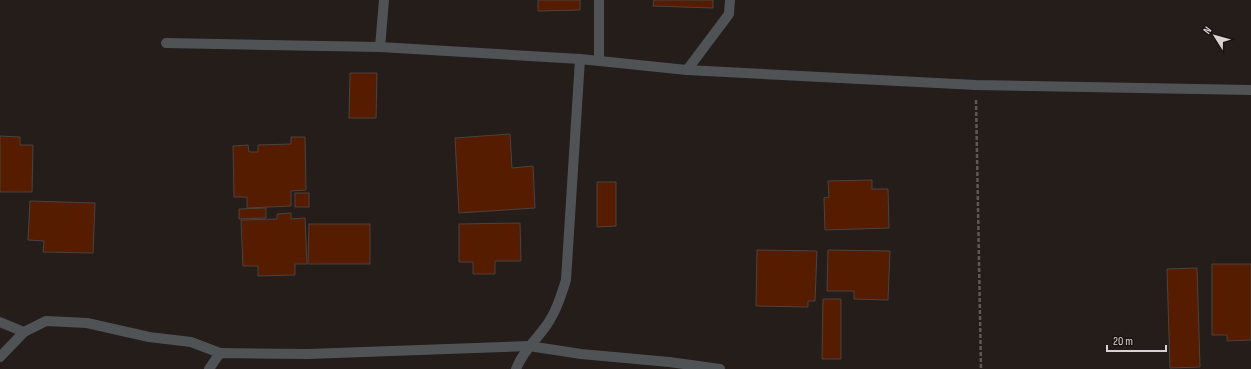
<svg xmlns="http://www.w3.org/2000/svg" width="1251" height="369" font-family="'Sofia Sans Condensed',sans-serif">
<rect width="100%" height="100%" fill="#241d1a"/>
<g fill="#551c00" stroke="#4c4340">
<polygon points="538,0 580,0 580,10 538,11"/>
<polygon points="654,0 713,0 713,8 653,6"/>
<polygon points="350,73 377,73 376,118 349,118"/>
<polygon points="510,134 512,168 533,166 535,208 459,213 455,138"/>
<polygon points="0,136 20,137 20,145 33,145 32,192 0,192"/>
<polygon points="291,137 305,137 306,190 291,191 291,206 247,208 247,197 234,197 233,146 248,145 249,152 258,152 258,145 291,144"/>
<polygon points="872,180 872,189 888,189 889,228 825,230 824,198 829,197 828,181"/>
<polygon points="597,182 616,182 616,226 597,227"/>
<rect x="295" y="193" width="14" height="14"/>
<polygon points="30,201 95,203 93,253 43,252 44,241 28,240"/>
<polygon points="266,208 266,218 239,219 239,209"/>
<polygon points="291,213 291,219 305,218 307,264 295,264 295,275 258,276 258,266 243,266 241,220 277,219 277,214"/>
<polygon points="520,223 521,261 495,261 495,274 473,274 473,262 459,262 459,224"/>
<polygon points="309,224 370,224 370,264 308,264"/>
<polygon points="757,250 817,251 815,301 808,301 808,307 756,306"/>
<polygon points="828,250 890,251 888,300 854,299 854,291 827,291"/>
<polygon points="1212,264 1251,264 1251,340 1227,341 1227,335 1212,335"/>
<polygon points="1197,268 1200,367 1170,368 1167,269"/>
<polygon points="823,299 841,299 841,359 822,359"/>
</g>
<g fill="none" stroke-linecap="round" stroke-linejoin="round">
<polyline stroke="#5f5856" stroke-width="2.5" stroke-dasharray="4 2" stroke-linecap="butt" points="976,100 981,369"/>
<polyline stroke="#505356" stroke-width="10" points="599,0 599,61"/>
<g stroke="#505356" stroke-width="10">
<path d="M384 0 380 47 580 59 566 280C561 296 556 312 546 326 536 340 523 351 516 369"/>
<polyline points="166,43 380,47"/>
<polyline points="580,59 687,70 976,85 1251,90"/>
<polyline points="687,70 729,14 730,0"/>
<polyline points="0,322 24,332"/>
<polyline points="0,357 24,332 46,321 87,323 149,337 191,342 220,353"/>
<polyline points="209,369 220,353 308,354 529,346 581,354 669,362 720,369"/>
</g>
</g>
<g transform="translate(1215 36) rotate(307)" stroke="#1b1411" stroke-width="3" paint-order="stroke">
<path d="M0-3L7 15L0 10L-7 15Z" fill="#d8d3d1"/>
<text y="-6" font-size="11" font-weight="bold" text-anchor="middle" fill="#d8d3d1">N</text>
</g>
<path d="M1107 345v6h59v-6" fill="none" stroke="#d8d3d1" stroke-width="2"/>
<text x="1113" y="345" font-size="12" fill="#d8d3d1" stroke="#1b1411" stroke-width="3" paint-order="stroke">20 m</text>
</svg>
